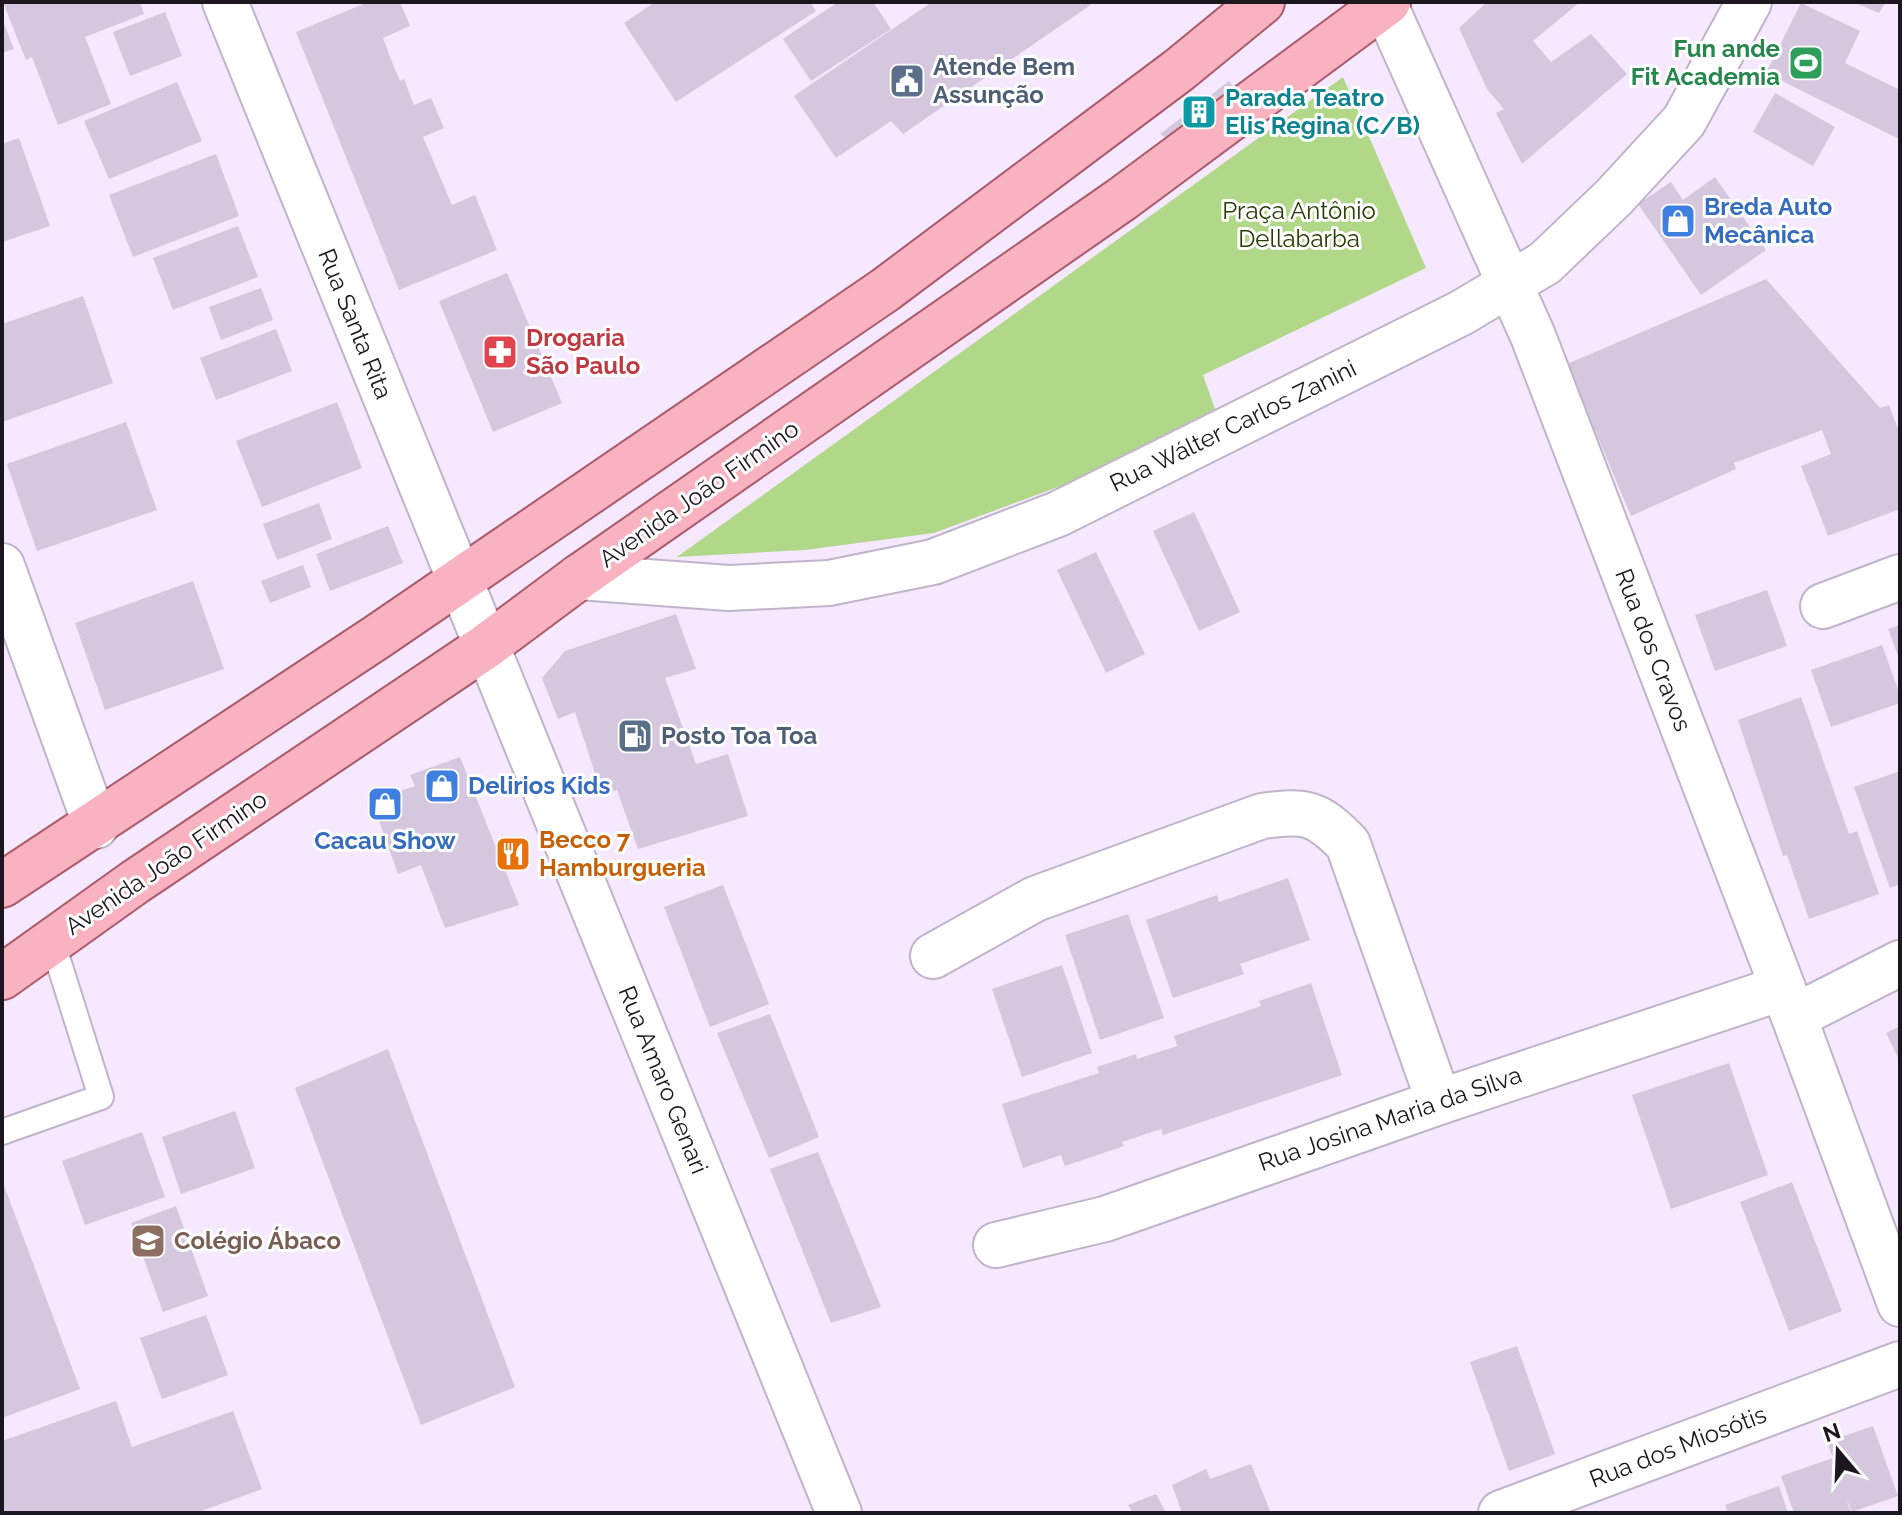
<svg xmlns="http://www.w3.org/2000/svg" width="1902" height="1515" font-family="Raleway,sans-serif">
<rect width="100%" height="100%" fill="#f5e8ff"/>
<polygon fill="#b1d789" points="1343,77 1426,268 1203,375 1215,409 1066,484 934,533 805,550 677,557"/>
<g fill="#d4c7de">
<polygon points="3,2 140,2 144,14 85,37 111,104 58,125 32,57 26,60"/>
<polygon points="368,2 400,2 410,26 383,38 392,62 400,81 404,79 414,105 431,98 444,128 423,137 452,205 475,195 497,250 399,290 296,32"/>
<polygon points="655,2 810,2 816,11 676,102 624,23"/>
<polygon points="838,2 873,2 891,29 811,81 783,39"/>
<polygon points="932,2 1095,2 903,134 891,121 836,158 794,96"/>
<polygon points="1487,2 1580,2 1533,41 1551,62 1591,34 1627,74 1522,164 1496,113 1504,109 1487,89 1459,28"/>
<polygon points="1853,2 1886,2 1879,13"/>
<polygon points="1801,3 1860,31 1845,63 1900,90 1899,139 1766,73"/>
<polygon points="165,12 182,56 130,76 113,32"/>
<polygon points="2,19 14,49 2,53"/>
<polygon points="1229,81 1237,91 1172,142 1160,134"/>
<polygon points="177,82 202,141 109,179 84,121"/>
<polygon points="1775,93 1835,127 1813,166 1753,132"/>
<polygon points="19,138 50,226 2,242 2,144"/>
<polygon points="216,154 239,216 133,257 109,195"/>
<polygon points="1715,177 1766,250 1701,295 1638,204 1671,182 1683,200"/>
<polygon points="238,226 258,277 173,310 153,258"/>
<polygon points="507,273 562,403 493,432 439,301"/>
<polygon points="1766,279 1880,408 1889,405 1900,434 1900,509 1828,536 1801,466 1831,454 1822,430 1734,463 1736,469 1631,516 1567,364"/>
<polygon points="261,288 273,320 221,340 209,307"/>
<polygon points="83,296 113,383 2,422 2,324"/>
<polygon points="276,329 292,371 216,400 200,358"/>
<polygon points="337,402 362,468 262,507 236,441"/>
<polygon points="126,422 157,510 37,551 7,464"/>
<polygon points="319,503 332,539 277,560 263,524"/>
<polygon points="1194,512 1240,612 1199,631 1153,531"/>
<polygon points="388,526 403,563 330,591 316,554"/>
<polygon points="1096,552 1145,654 1106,673 1057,570"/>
<polygon points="303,565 311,587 270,603 261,581"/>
<polygon points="193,581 224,669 105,710 75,623"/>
<polygon points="1767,590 1787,646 1715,671 1695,615"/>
<polygon points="676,614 696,669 665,678 696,764 728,754 748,816 638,849 617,790 602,795 575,712 558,719 542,678 565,651"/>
<polygon points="1900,625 1900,661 1888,629"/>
<polygon points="1882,645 1900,695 1900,703 1831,727 1811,670"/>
<polygon points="1801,697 1849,834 1857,831 1879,894 1809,919 1787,855 1783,856 1738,720"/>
<polygon points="460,757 519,905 445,928 421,865 398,874 372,801 415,786 410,775"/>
<polygon points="1900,771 1900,884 1890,888 1854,787"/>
<polygon points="1288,878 1310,940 1240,964 1244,974 1173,998 1146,920 1217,895 1219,902"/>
<polygon points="723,885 769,1004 710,1027 664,907"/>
<polygon points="1128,914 1164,1018 1100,1040 1065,935"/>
<polygon points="1062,965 1092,1053 1022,1077 992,989"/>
<polygon points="1311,983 1342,1075 1163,1135 1161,1129 1122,1142 1124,1146 1065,1166 1061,1155 1023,1168 1002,1104 1099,1073 1097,1067 1136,1054 1137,1059 1177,1046 1174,1036 1261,1006 1259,1001"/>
<polygon points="770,1014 819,1137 769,1158 717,1033"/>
<polygon points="1900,1026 1900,1062 1886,1033"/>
<polygon points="388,1049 515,1387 421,1425 295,1088"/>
<polygon points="1729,1063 1768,1175 1671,1209 1632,1095"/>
<polygon points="235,1111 255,1168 181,1194 162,1137"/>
<polygon points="142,1132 165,1197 85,1225 62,1161"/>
<polygon points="818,1152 881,1307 831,1323 770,1169"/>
<polygon points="2,1180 80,1389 2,1418"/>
<polygon points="1792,1182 1842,1311 1789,1331 1740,1202"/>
<polygon points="176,1206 208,1296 163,1312 131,1223"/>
<polygon points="206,1315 228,1375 162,1399 140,1338"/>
<polygon points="1517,1346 1555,1454 1509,1471 1470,1362"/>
<polygon points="116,1401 132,1447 233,1411 262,1489 196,1513 2,1513 2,1441"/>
<polygon points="1873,1426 1898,1496 1852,1512 1846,1498 1851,1513 1794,1513 1781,1476 1833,1458 1827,1442"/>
<polygon points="1251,1464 1271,1513 1182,1513 1172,1485 1206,1469 1210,1479"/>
<polygon points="1779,1486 1788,1513 1728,1513 1725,1505"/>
<polygon points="1156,1494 1166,1513 1133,1513 1128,1505"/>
</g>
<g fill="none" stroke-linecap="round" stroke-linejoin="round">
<defs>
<polyline id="service" points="2,1132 101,1097 52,941"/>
<g id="minor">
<polyline points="225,2 839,1513"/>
<polyline points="1385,5 1533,336 1794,1017 1900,1304"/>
<polyline points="2,566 96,826"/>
<polyline points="579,577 729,588 829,583 933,562 1058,514 1461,313 1545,263 1614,197 1684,121 1749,2"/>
<polyline points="1823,606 1900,577"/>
<path d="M933 956 1035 899 1262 816C1306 810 1317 812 1348 844L1439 1102"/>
<polyline points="1794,1017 1900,963"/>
<polyline points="996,1245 1105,1219 1439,1102 1782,988"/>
<polyline points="1501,1513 1900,1364"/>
</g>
<g id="primary">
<polyline points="2,885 377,637 885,290 1179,70 1262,2"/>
<polyline points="2,977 135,882 485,647 579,577 1122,199 1388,2"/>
</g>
</defs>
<use href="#service" stroke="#c0b4ca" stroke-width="28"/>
<use href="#minor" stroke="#c0b4ca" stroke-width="48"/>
<use href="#primary" stroke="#a95a6b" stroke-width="48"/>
<use href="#service" stroke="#fff" stroke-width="24"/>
<use href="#minor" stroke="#fff" stroke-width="44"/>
<use href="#primary" stroke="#f9b2bf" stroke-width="44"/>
</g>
<defs>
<symbol id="stadium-square" viewBox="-11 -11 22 22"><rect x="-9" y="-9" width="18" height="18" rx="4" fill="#2e9e5b" stroke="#fff"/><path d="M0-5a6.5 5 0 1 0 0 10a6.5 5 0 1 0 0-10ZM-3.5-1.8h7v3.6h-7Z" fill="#fff"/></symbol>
<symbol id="civic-square" viewBox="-11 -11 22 22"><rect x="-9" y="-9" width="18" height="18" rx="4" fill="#5c6f8a" stroke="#fff"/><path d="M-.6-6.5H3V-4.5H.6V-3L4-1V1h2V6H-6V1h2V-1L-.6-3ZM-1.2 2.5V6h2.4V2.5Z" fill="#fff"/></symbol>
<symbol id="building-square" viewBox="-11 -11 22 22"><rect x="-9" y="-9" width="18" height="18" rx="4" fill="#0f9aa8" stroke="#fff"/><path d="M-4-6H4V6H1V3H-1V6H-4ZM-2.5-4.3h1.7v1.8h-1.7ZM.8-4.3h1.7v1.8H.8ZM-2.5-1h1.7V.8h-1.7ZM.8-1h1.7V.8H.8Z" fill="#fff"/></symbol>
<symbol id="shop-square" viewBox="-11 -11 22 22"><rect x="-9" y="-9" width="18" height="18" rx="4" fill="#3f7fe0" stroke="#fff"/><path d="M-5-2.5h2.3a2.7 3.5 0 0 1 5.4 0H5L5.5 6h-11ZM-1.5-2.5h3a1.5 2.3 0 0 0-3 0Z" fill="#fff"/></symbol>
<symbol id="pharmacy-square" viewBox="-11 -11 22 22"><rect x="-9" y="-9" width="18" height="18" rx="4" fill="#e0444e" stroke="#fff"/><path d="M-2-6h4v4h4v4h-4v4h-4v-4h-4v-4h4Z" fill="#fff"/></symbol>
<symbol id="fuel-square" viewBox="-11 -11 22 22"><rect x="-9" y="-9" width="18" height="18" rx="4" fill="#5c6f8a" stroke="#fff"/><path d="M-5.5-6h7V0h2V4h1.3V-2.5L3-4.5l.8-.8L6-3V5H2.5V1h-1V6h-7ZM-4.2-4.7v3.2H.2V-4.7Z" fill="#fff"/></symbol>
<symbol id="restaurant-square" viewBox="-11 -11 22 22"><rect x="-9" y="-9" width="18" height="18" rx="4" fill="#e8710a" stroke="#fff"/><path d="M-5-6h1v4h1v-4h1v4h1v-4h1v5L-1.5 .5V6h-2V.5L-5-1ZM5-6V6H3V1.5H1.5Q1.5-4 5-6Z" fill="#fff"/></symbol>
<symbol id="school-square" viewBox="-11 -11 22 22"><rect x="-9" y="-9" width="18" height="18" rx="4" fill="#8d6e63" stroke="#fff"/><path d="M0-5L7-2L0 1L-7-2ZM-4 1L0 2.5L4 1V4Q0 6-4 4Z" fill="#fff"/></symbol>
</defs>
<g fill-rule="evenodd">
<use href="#stadium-square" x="1786" y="43" width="40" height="40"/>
<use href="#civic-square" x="887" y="61" width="40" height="40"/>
<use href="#building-square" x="1179" y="92" width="40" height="40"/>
<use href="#shop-square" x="1658" y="201" width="40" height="40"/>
<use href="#pharmacy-square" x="480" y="332" width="40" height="40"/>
<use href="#fuel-square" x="615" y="716" width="40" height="40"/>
<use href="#shop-square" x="422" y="766" width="40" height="40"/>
<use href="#shop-square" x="365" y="784" width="40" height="40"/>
<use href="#restaurant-square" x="493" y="834" width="40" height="40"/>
<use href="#school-square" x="128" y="1221" width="40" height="40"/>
</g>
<g text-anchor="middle" stroke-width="6" stroke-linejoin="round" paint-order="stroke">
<g font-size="24" font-weight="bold" fill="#27864d" stroke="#fff" text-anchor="end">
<text x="1780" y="57">Fun ande<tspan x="1780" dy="28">Fit Academia</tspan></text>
</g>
<g font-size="24" font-weight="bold" fill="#4e5e75" stroke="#fff" text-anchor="start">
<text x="933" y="75">Atende Bem<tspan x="933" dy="28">Assunção</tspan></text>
<text x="661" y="744">Posto Toa Toa</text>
</g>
<g font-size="24" font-weight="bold" fill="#0d838f" stroke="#fff" text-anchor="start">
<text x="1225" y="106">Parada Teatro<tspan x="1225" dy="28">Elis Regina (C/B)</tspan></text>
</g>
<g font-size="24" font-weight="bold" fill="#366cbe" stroke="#fff" text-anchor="start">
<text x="1704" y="215">Breda Auto<tspan x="1704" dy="28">Mecânica</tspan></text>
<text x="468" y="794">Delirios Kids</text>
<text x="385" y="849" text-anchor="middle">Cacau Show</text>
</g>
<g font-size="24" fill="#253d00" stroke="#fff">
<text x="1299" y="219">Praça Antônio<tspan x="1299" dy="28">Dellabarba</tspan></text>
</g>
<g font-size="24" fill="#1c171f" stroke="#fff">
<text transform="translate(355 324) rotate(68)" y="8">Rua Santa Rita</text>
<text transform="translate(1233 426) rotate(-26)" y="8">Rua Wálter Carlos Zanini</text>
<text transform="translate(699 494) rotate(-35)" y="8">Avenida João Firmino</text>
<text transform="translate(1653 650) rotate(69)" y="8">Rua dos Cravos</text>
<text transform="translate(166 863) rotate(-34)" y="8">Avenida João Firmino</text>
<text transform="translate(663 1080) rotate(68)" y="8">Rua Amaro Genari</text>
<text transform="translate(1390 1119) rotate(-19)" y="8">Rua Josina Maria da Silva</text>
<text transform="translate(1678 1447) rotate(-21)" y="8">Rua dos Miosótis</text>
</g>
<g font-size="24" font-weight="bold" fill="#be3a42" stroke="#fff" text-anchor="start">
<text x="526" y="346">Drogaria<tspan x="526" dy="28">São Paulo</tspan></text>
</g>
<g font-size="24" font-weight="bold" fill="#c56008" stroke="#fff" text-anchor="start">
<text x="539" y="848">Becco 7<tspan x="539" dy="28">Hamburgueria</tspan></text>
</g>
<g font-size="24" font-weight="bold" fill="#785e54" stroke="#fff" text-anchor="start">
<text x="174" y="1249">Colégio Ábaco</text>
</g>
</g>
<rect width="1902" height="1515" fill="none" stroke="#1c171f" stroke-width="8"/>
<g transform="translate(1838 1451) rotate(341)" stroke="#ffffff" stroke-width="6" paint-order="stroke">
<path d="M0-6L14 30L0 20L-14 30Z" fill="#1c171f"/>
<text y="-12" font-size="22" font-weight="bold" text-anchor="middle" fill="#1c171f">N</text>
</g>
</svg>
